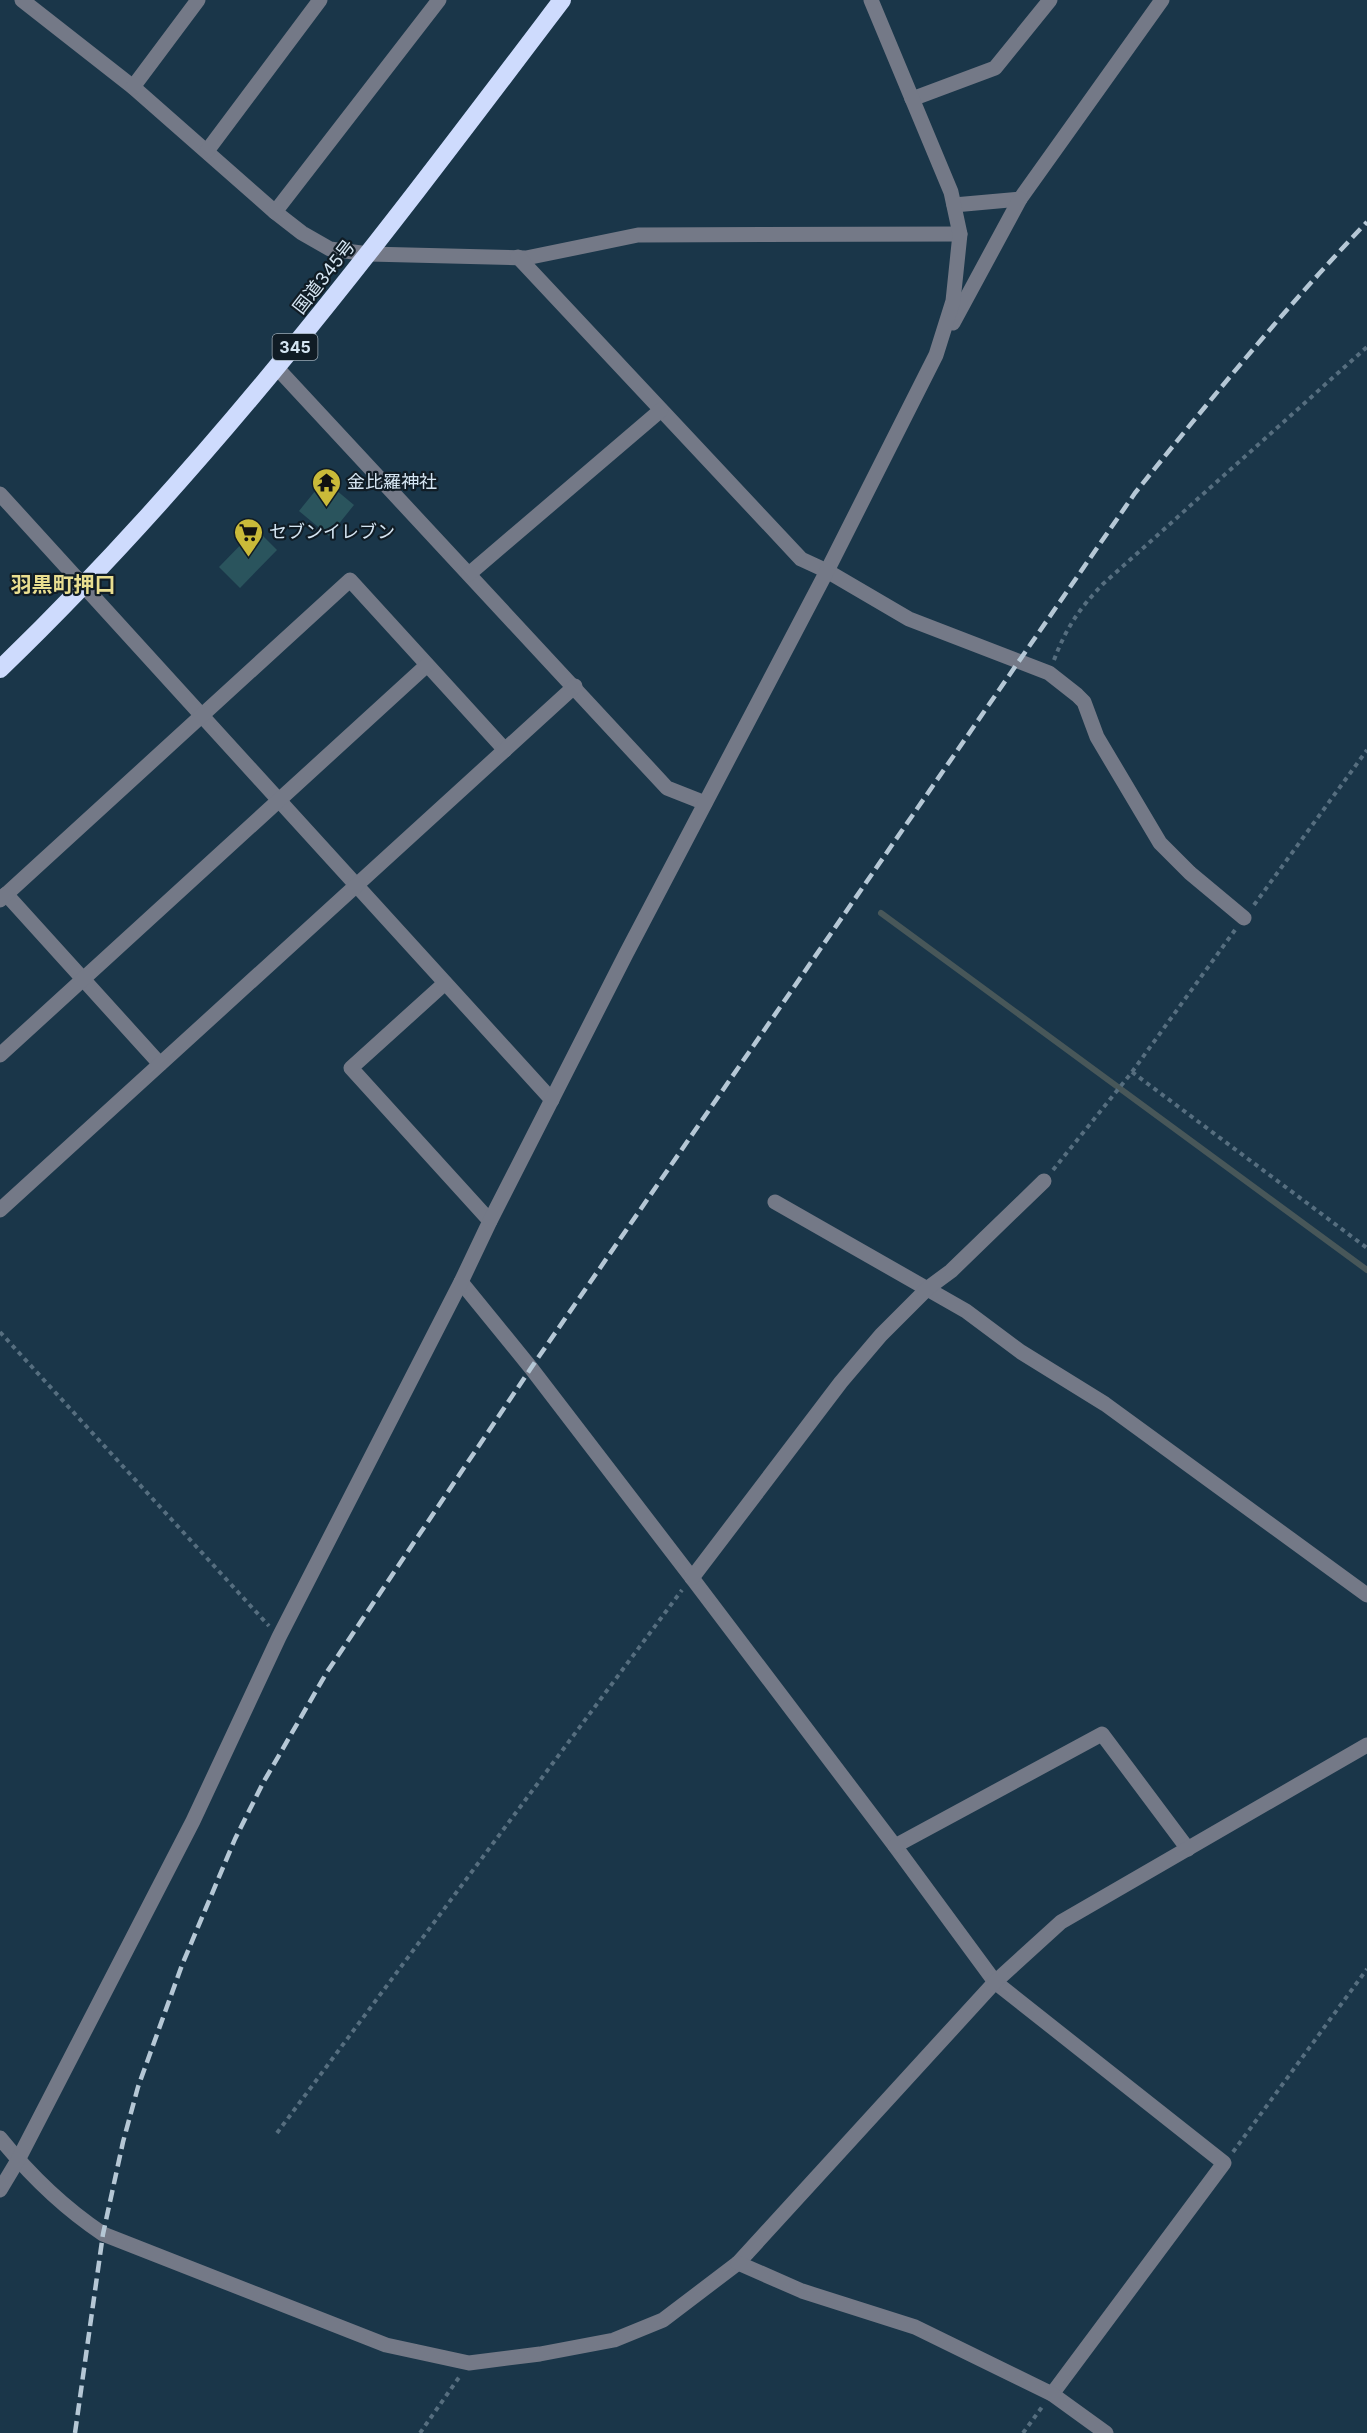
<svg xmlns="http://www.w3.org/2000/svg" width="1367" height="2433" font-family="Inter,'Noto Sans JP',sans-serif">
<rect width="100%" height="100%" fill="#1a3649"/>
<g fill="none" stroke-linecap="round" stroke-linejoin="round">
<polyline stroke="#485759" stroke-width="6" points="881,913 1367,1270"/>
</g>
<g fill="#2a545d">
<polygon points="324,480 354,505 329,536 299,511"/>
<polygon points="256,529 277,550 240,588 219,567"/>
</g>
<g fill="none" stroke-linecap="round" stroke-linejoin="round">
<g stroke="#566e7f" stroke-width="4" stroke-dasharray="4.5 4.5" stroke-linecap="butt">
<path d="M1054 660C1066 628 1079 609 1103 584L1367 347"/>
<polyline points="1254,905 1367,750"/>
<polyline points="1132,1072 1367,1248"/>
<polyline points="1053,1170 1132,1072 1235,930"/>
<polyline points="0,1332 269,1626"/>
<polyline points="277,2133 682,1590"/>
<polyline points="1233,2152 1367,1969"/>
<polyline points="420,2433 460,2376"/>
<polyline points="1023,2433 1042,2407"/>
</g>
<g stroke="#747987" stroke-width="15">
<polyline points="22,0 133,87 275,212 302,233 330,249 369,254 526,258 638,235 960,234"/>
<polyline points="133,87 198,0"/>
<polyline points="912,99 995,68 1050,0"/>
<polyline points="207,151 320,0"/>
<polyline points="954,205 1020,199 1162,0"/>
<polyline points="275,212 439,0"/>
<polyline points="518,257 801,559 827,571 909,619 1049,673 1077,695 1084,702 1097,737 1160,843 1190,873 1244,918"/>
<polyline points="953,323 1020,199"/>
<polyline points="278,369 667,788 705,803"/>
<polyline points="0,494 552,1100"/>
<polyline points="469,574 661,410"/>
<polyline points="6,894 160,1064"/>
<polyline points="0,900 350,580 505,750"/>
<polyline points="445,983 351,1068 490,1221"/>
<polyline points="0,1055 427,665"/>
<polyline points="775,1202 966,1311 1021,1352 1105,1404 1367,1595"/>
<polyline points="0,1210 575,686"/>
<polyline points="461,1282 531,1368 692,1578 895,1846 995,1982 1224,2163 1052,2394"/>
<polyline points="692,1578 841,1382 881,1335 928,1288 951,1271 1044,1181"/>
<polyline points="895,1846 1102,1734 1188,1849"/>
<path d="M0 2138C29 2174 64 2208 103 2234L386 2345 469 2363 540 2354 614 2340 663 2320 738 2263 995 1982 1061 1922 1367 1745"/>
<polyline points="0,2190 18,2160 193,1821 279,1637 461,1282 490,1221 626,954 827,571 936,355 953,301 960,234 951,192 871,0"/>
<polyline points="738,2263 802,2291 915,2327 1052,2394 1106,2433"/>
</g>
<path stroke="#cedbfd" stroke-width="18" d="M0 669C212 465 385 234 562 0"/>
<path stroke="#b5c7d5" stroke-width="4.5" stroke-dasharray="12 6" stroke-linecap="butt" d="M75 2433 103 2234 123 2142 138 2087 182 1965 235 1839 263 1783 327 1672 531 1368 1135 493C1210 400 1285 308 1367 222"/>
</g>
<defs>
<symbol id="temple-pin" viewBox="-11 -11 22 30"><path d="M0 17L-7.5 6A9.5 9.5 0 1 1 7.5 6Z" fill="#caba39" stroke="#101c25"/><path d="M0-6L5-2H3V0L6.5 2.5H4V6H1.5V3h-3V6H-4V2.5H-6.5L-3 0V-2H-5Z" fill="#111"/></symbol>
<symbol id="supermarket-pin" viewBox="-11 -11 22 30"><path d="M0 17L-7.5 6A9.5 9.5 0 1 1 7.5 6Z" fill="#caba39" stroke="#101c25"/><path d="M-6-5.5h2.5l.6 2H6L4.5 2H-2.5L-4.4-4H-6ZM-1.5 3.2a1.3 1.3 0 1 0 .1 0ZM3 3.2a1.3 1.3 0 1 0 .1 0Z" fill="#111"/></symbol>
</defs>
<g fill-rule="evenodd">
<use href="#temple-pin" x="310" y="466" width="33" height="45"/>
<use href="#supermarket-pin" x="232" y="516" width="33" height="45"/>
</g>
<g text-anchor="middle" stroke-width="4.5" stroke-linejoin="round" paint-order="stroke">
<rect fill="#101c25" stroke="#9aa9b4" stroke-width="1.5" x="272.5" y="334" width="45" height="26" rx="4.5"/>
<g font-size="16" font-weight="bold" fill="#d5e5f2">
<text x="295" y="353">345</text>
</g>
<g font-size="18" fill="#d5e5f2" stroke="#101c25">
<text transform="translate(324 277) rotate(-52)" y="6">国道345号</text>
</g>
<g font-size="18" fill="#d5e5f2" stroke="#101c25" text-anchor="start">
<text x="347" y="488">金比羅神社</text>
<text x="269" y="538">セブンイレブン</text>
</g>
<g font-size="21" font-weight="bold" fill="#e9de90" stroke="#101c25">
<text x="63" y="592">羽黒町押口</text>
</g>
</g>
</svg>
